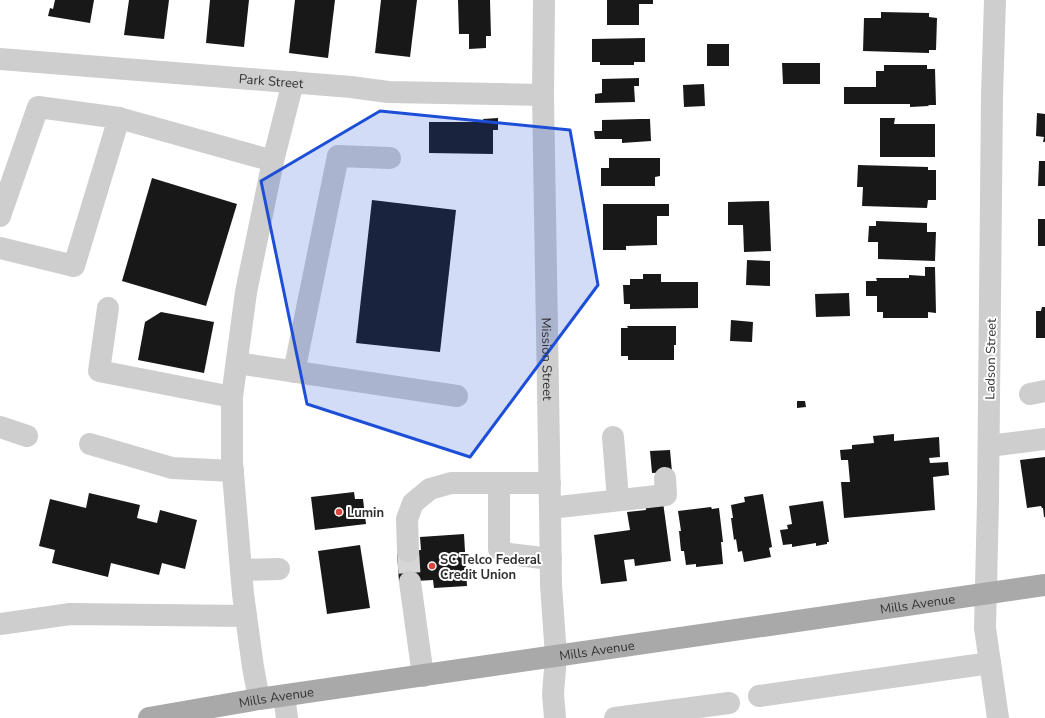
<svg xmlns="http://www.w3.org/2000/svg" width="1045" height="718" font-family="'Nunito Sans',sans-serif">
<rect width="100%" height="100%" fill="#fff"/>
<g fill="#181818">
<polygon points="55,0 94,0 90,23 48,16 50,8 53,9"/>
<polygon points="129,0 169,0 164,39 124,35"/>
<polygon points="210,0 249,0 244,47 206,43"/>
<polygon points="295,0 335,0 328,58 289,53"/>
<polygon points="381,0 417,0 410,57 375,53"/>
<polygon points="458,0 490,0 491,36 486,36 486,48 469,49 469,34 459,34"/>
<polygon points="607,0 653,0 653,4 639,4 639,25 607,25"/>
<polygon points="881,12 929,13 929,17 937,18 936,50 929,50 929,53 863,51 864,18 881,18"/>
<polygon points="645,38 645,62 634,62 634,65 600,65 600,62 592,62 592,39"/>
<rect x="707" y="44" width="22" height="22"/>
<polygon points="782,63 820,63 820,84 783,84"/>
<polygon points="884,65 927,65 927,69 935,69 936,105 928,105 929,106 910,107 910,104 844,104 844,87 876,87 876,71 884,71"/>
<polygon points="639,78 639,86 634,86 635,102 595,103 595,94 602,93 602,79"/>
<polygon points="704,84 705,106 684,107 683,85"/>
<polygon points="1037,113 1045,114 1045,142 1043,142 1044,137 1036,136"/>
<polygon points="498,118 498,130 493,130 493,154 429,153 429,122 484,122 483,119"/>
<polygon points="880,118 895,118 894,124 935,124 935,157 880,157"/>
<polygon points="640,119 650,119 651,141 622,143 622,139 595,139 594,131 602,131 602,120"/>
<polygon points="609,158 660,158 660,176 655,177 655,186 601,186 601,168 609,168"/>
<polygon points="1039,161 1045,161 1045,186 1038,186"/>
<polygon points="858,165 928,167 928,170 936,170 936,200 928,200 927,208 862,206 863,187 857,187"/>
<polygon points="152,178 237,204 206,306 122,281"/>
<polygon points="372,200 456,210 440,352 356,343"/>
<polygon points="769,201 771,251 744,252 743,225 728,225 728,202"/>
<polygon points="603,204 669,204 669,216 657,216 657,245 626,246 626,250 603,250"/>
<rect x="1038" y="219" width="7" height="27"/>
<polygon points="876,221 927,223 927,232 936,232 935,261 878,259 878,242 868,242 869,226 876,226"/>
<polygon points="747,260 770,261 770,286 746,285"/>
<polygon points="925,267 935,267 936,313 928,312 928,318 883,318 883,312 877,312 877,296 866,296 866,281 877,281 876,278 909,278 909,275 925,276"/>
<polygon points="643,274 661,274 661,282 698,282 698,308 630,309 630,304 624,304 623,285 630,285 630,279 643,279"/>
<polygon points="849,293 850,316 816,317 815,294"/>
<polygon points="1042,307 1045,307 1045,338 1036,338 1036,311 1041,311"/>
<polygon points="161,312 214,322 204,373 138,360 145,322"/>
<polygon points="731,320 753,322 752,342 730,341"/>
<polygon points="627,326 676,326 676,345 674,345 674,360 628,360 628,356 621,356 621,328 628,328"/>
<polygon points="797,401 805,401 806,407 797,408"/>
<polygon points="894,434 894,441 939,437 940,457 929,458 930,463 948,462 949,475 933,477 935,510 844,518 841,482 850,482 848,460 841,460 840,450 852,449 852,445 874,443 873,436"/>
<polygon points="670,450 672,472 652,473 650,451"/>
<polygon points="1045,457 1045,517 1044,517 1043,508 1042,508 1041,506 1027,508 1020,460"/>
<polygon points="354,492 355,499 363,499 366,524 315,530 311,497"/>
<polygon points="89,493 140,505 137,518 157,523 160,510 197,520 185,569 162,563 159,575 111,563 108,577 52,563 55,550 39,546 50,499 86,508"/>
<polygon points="763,494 772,547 769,548 771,557 744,562 742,551 738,552 736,539 734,540 731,518 733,518 731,505 745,502 744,497"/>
<polygon points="823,501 829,542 827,542 827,544 816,546 816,543 792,547 792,544 783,545 780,530 788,529 787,525 792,524 789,506"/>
<polygon points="663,502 671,561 635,566 634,559 624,560 627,581 601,584 594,535 630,530 627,512 646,510 645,504"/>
<polygon points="711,507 712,509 719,508 723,542 721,542 723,564 696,567 696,564 686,565 684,551 681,551 679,531 681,531 678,511"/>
<polygon points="464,534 467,586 434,588 433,580 399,582 397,552 421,550 420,537"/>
<polygon points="360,545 370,608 327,614 318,551"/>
</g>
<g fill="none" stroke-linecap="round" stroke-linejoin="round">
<polyline stroke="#d6d6d6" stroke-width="22" stroke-dasharray="22 11" stroke-linecap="butt" points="408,551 410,582"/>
<g stroke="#cecece" stroke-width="22">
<path id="s1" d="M544 0 543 95 550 508 551 585 556 656 553 694 555 718"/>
<polyline points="995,0 992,96 988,501 985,628 998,718"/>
<path id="s2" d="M0 59 351 87 388 92 543 95"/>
<polyline points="0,216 38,107 119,118"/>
<polyline points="0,248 74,266 119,118 273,161"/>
<polyline points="108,308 99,371 232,397"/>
<polyline points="237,363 457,396"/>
<polyline points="294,372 338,156 390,158"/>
<polyline points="1030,394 1045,391"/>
<polyline points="0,427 27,436"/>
<polyline points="613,437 618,499"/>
<polyline points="90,444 172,468 233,471"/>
<polyline points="989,446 1045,439"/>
<polyline points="499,483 499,549 509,554 551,559"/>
<polyline points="550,508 666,495 665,478"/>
<polyline points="408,551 407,519 413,503 430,489 451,483 550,483"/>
<polyline points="241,570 279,569"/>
<polyline points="410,582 423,676"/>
<polyline points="0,624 70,614 246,616"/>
<polyline points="284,696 287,718"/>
<polyline points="759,696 990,663"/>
<polyline points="259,699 253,667 243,594 232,462 232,397 246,292 273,161 293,82"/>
<polyline points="615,718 729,703"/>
</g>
<path stroke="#a9a9a9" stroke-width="22" id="s3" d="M149 718 259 699 1045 585"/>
</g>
<path fill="#1d4ed8" fill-opacity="0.2" stroke="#1d4ed8" stroke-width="3" stroke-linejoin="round" d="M380 111 570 130 598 285 470 457 307 404 261 181Z"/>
<g fill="#dc453e" stroke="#fff" stroke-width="1.5">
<circle cx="339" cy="512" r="4"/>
<circle cx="432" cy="566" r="4"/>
</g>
<g text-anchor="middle" stroke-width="4" stroke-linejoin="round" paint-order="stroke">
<g font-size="13" fill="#313131" stroke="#fff">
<text dy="5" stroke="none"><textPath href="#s2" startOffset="272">Park Street</textPath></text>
<text dy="5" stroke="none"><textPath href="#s1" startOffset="359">Mission Street</textPath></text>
<text transform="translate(990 359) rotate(-89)" y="5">Ladson Street</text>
<text dy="5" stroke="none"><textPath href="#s3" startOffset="777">Mills Avenue</textPath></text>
<text dy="5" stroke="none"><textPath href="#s3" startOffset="453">Mills Avenue</textPath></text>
<text dy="5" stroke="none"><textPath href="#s3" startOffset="129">Mills Avenue</textPath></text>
</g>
<g font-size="13" font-weight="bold" fill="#313131" stroke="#fff" text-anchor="start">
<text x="347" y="517">Lumin</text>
<text x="440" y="564">SC Telco Federal<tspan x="440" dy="15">Credit Union</tspan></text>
</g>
</g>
</svg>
